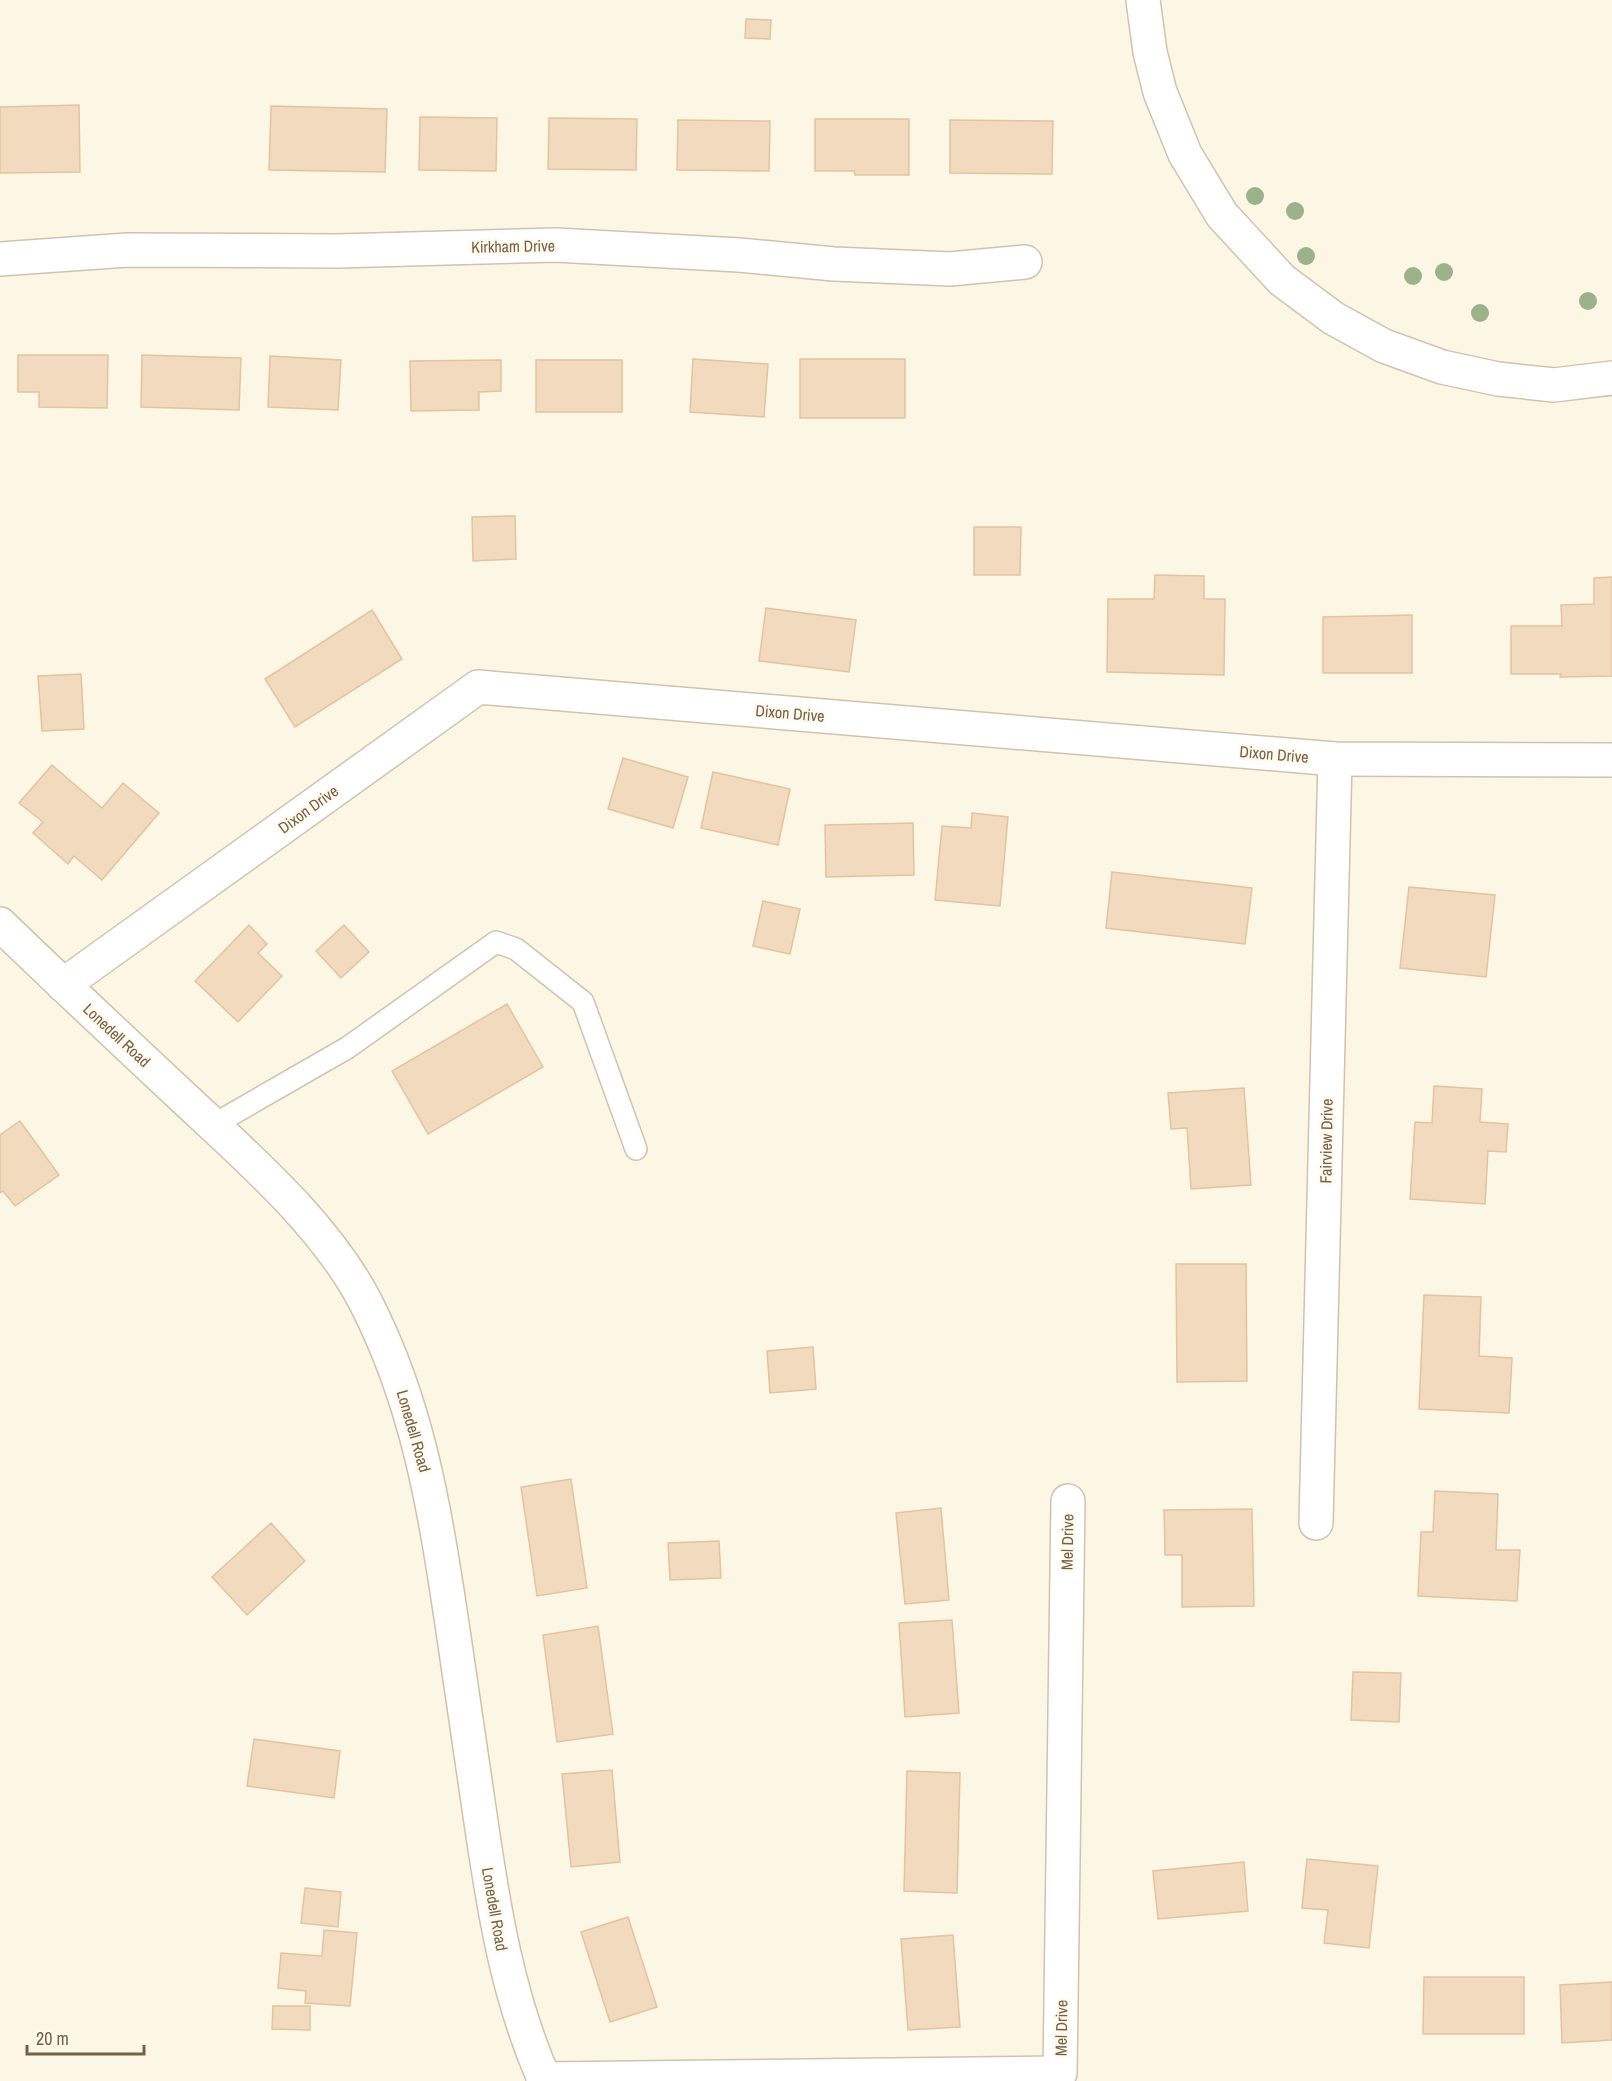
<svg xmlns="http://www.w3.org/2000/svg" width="1612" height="2081" font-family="'Archivo Narrow',sans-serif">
<rect width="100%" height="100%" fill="#fcf7e5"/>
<g fill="#f1dabd" stroke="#e4c39e" stroke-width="1.5">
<polygon points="746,19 771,20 770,39 745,38"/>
<polygon points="79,105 80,172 0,173 0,107"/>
<polygon points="271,106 387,109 385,172 269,170"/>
<polygon points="420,117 497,118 496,171 419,170"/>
<polygon points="549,118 637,119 636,170 548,169"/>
<polygon points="815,119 909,119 909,175 855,175 854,171 815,171"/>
<polygon points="678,120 770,121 769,171 677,170"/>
<polygon points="950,120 1053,121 1052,174 950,173"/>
<polygon points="18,355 108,355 107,408 39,407 39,392 18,392"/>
<polygon points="142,355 241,358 239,410 141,407"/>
<polygon points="270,356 341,360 338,410 268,407"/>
<polygon points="693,359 768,364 764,417 690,412"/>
<rect x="800" y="359" width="105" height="59"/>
<polygon points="501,360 501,391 479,392 479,410 411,411 410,361"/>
<rect x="536" y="360" width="86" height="52"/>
<polygon points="515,516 516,559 473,561 472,517"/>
<polygon points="974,527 1021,527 1020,575 974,575"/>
<polygon points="1155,575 1204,576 1204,599 1225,599 1224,675 1107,672 1108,599 1154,599"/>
<polygon points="1612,577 1612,676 1560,677 1561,674 1511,674 1511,626 1562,626 1561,605 1594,604 1594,578"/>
<polygon points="766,608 856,620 849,672 759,661"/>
<polygon points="372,610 402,659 295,727 265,679"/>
<polygon points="1412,615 1412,673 1323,673 1323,617"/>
<polygon points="81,674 84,729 42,731 38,676"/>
<polygon points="623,758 688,777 673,828 608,809"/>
<polygon points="52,765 102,808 123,783 159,813 102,880 74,856 68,864 33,833 43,822 19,803"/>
<polygon points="713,772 790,789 778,845 701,828"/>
<polygon points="972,813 1008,817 1000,906 935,900 942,826 971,828"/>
<polygon points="913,823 914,875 826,877 825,825"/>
<polygon points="1112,872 1252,888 1245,944 1106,928"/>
<polygon points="1409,887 1495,895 1486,977 1400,968"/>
<polygon points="763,901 800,909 790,954 753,946"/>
<polygon points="249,925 267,944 258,953 282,976 238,1022 195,981"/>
<polygon points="344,925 369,952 341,978 316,951"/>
<polygon points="507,1004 543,1067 428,1134 392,1071"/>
<polygon points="1434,1086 1482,1089 1480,1122 1508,1124 1506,1152 1488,1151 1485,1204 1410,1199 1415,1122 1432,1123"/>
<polygon points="1244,1088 1251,1185 1191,1189 1187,1128 1171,1129 1168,1093"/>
<polygon points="20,1121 59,1175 15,1206 3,1191 0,1193 0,1135"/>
<polygon points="1176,1264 1246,1264 1247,1381 1177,1382"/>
<polygon points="1424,1295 1481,1297 1479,1356 1512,1358 1509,1413 1419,1409"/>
<polygon points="813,1347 816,1389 770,1393 767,1351"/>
<polygon points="571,1479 587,1588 537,1596 521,1487"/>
<polygon points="1435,1491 1498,1494 1496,1550 1520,1550 1517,1601 1418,1596 1421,1532 1433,1532"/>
<polygon points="941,1508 949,1600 905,1604 896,1513"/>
<polygon points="1252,1509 1254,1606 1182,1607 1182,1555 1165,1555 1164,1510"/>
<polygon points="271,1523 305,1561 247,1615 212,1577"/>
<polygon points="719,1541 721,1578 670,1580 668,1543"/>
<polygon points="952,1620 959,1713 905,1717 899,1623"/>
<polygon points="598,1626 613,1734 557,1742 543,1635"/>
<polygon points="1353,1672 1401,1673 1399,1722 1351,1720"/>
<polygon points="254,1739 340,1751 334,1798 247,1786"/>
<polygon points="612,1770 620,1862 571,1867 562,1774"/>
<polygon points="907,1771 960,1773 957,1893 904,1891"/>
<polygon points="1307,1859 1378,1866 1369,1948 1324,1943 1328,1910 1302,1908"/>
<polygon points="1244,1862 1248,1911 1158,1919 1153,1871"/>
<polygon points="305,1888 341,1892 338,1927 301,1923"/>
<polygon points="628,1917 657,2007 610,2022 581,1932"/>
<polygon points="324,1930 357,1933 350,2006 305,2003 306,1991 278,1988 281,1953 322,1956"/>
<polygon points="953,1935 960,2027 908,2030 901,1939"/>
<polygon points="1424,1977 1524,1977 1524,2034 1423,2034"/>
<polygon points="1612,1982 1612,2040 1562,2043 1560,1985"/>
<polygon points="273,2006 310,2006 310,2030 272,2029"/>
</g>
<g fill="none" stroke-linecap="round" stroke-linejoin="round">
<defs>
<polyline id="lane" points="213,1125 347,1048 496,942 516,949 583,1002 636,1149"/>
<g id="street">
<polyline points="1143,0 1150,52 1160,92 1185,154 1222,215 1282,280 1333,318 1384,346 1442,367 1498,379 1554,385 1612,378"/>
<polyline points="0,259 127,250 337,251 556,245 739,255 834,264 950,269 1025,262"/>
<polyline points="63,985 478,687 1335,759 1612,760"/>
<polyline points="1316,1523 1335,759"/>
<polyline points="543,2079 1060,2073 1068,1501"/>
</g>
<path id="secondary" d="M0 924C61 983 123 1041 185 1099 248 1158 326 1225 366 1303 418 1405 434 1506 451 1617 461 1686 471 1754 481 1822 494 1911 508 1998 545 2081"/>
</defs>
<use href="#lane" stroke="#d0c2af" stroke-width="24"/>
<use href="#street" stroke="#d0c2af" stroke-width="36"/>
<use href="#secondary" stroke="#d1c1a9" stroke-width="36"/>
<use href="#lane" stroke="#fff" stroke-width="21"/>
<use href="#street" stroke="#fff" stroke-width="33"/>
<use href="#secondary" stroke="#fff" stroke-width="33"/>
</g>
<g fill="#9bb28b">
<circle cx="1255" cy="196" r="9"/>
<circle cx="1295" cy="211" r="9"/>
<circle cx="1306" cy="256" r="9"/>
<circle cx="1444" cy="272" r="9"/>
<circle cx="1413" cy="276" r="9"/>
<circle cx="1588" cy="301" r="9"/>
<circle cx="1480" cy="313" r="9"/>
</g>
<g text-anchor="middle" stroke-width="5" stroke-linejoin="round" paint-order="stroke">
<g font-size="16" fill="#75604b" stroke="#fffaec">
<text transform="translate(513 246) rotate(-1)" y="6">Kirkham Drive</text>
<text transform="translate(790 713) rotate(5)" y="6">Dixon Drive</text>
<text transform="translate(1274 754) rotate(5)" y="6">Dixon Drive</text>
<text transform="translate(308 809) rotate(-36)" y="6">Dixon Drive</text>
<text transform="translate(117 1035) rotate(43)" y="6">Lonedell Road</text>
<text transform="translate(1326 1141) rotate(-89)" y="6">Fairview Drive</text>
<text transform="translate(414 1431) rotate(74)" y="6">Lonedell Road</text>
<text transform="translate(1067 1542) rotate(-89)" y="6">Mel Drive</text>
<text transform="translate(495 1909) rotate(80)" y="6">Lonedell Road</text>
<text transform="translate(1061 2028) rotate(-89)" y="6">Mel Drive</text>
</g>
</g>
<path d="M27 2045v9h117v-9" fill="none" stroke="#75604b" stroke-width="3"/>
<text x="36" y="2045" font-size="18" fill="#75604b" stroke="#fffaec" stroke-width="4.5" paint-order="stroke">20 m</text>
</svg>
